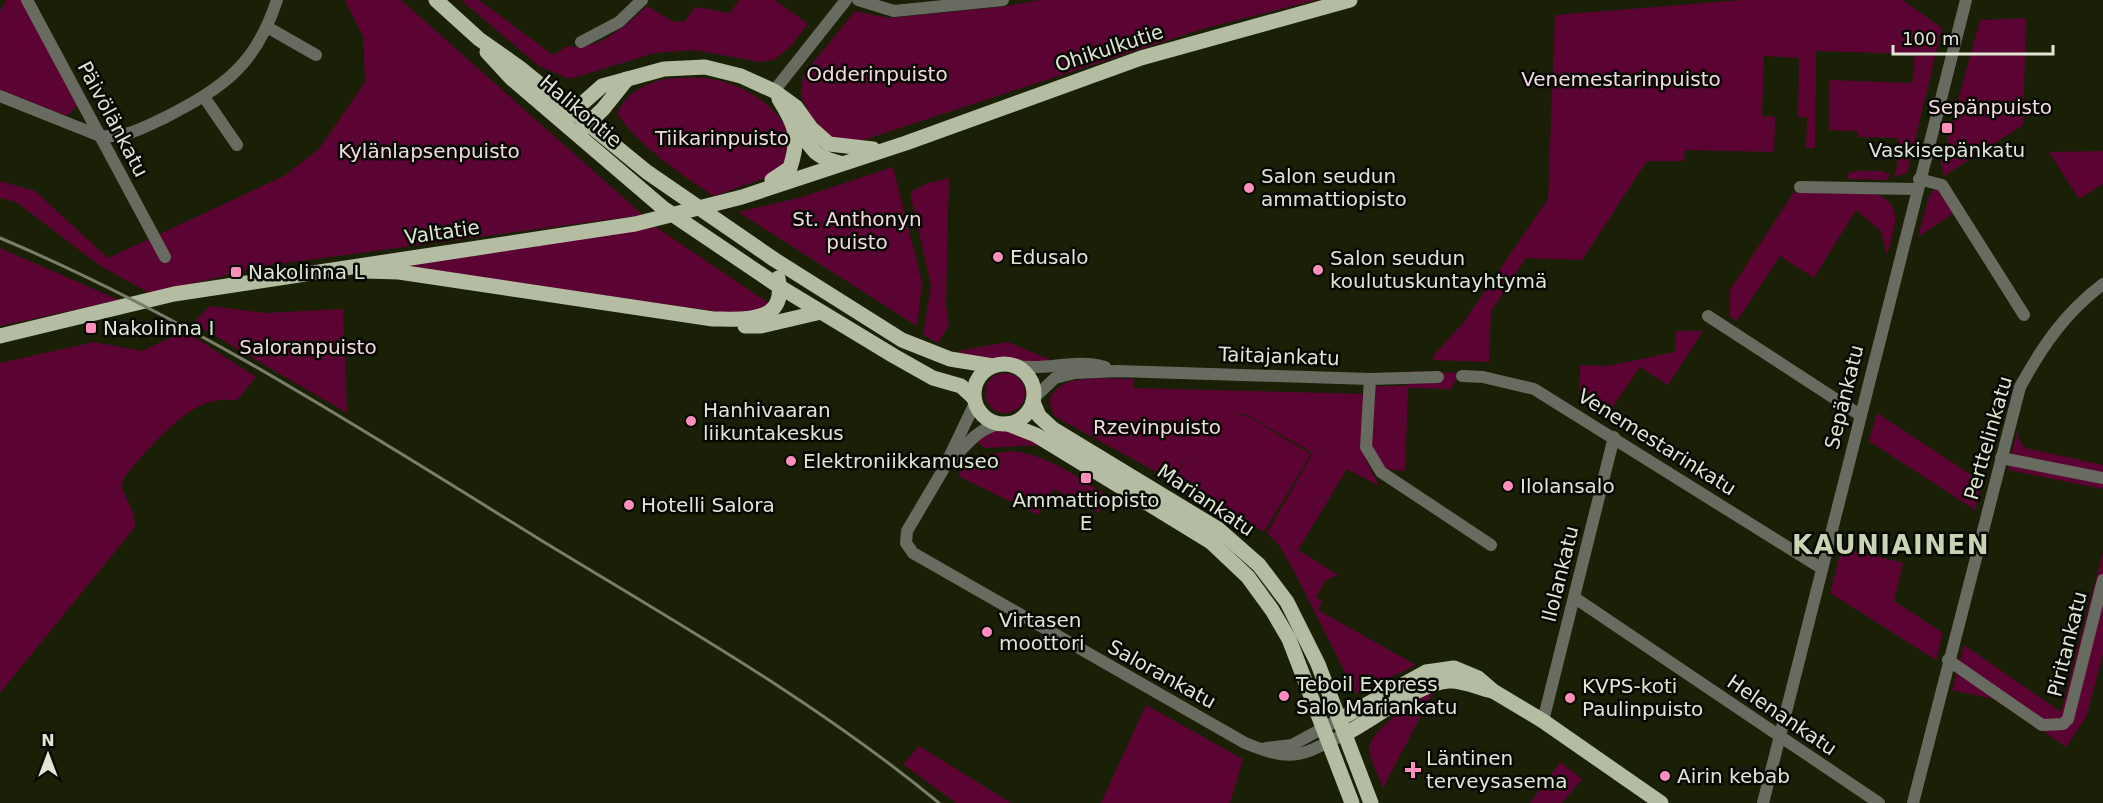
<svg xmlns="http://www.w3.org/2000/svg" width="2103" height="803" font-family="'DejaVu Sans',sans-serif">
<rect width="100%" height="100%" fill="#1a2006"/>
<g fill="#5b0433">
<polygon points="6,0 25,0 79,104 67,116 0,90 0,11"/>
<polygon points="345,0 401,0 643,215 263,266 151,294 99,265 16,202 0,198 0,181 35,191 108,258 284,176 319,149 365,82 363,37"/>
<path d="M461 0H479L553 55 568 46C598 52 626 25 647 6L674 22 685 21 695 7 730 13 739 0H775L808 24 791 46 774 60 760 62 694 50 655 53 570 79 539 66Z"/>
<polygon points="1041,0 1316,0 1202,29 857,142 832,138 811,117 801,96 803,75 855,11 889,18 1000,7"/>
<polygon points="1742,0 1903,0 1942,28 1907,173 1894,177 1901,150 1898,149 1898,138 1858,137 1858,131 1829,130 1829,80 1912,83 1915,54 1816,51 1815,148 1806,148 1807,117 1798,117 1799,58 1764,56 1762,116 1775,117 1774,152 1685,150 1684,161 1647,161 1582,260 1526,258 1491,311 1489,362 1433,360 1433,356 1463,323 1548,199 1555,15"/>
<polygon points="2026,18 2023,125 1944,176 1941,163 1980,20"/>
<path d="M664 79C679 78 696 76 711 79 745 84 799 115 788 157 786 162 782 168 779 173L714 196C684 177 635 143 617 113 628 91 642 86 664 79Z"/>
<polygon points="2103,151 2103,184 2079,199 2049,152"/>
<polygon points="893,167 922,282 917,326 738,212 802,197"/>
<polygon points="1855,171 1881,171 1889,174 1888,180 1848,179 1848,173"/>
<polygon points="949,178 946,305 949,325 938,343 923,335 931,285 911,198 912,191 928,183"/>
<polygon points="1938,185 1954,213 1918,237 1929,196"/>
<path d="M1794 192 1874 193C1907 205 1893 230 1887 256L1881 231 1856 210 1814 278 1780 256 1737 321 1730 316V290Z"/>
<polygon points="656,227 770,304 754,313 727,313 411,268 410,265"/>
<polygon points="0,248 119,300 0,326"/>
<polygon points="210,306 265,313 343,309 347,413 193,323"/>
<path d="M185 331 256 377 237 400C230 400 221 399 214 401 183 406 145 453 125 476L121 486 134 515 135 527 0 693V363L94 342 142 351Z"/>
<polygon points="1676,331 1703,331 1668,385 1640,367 1607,415 1579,398 1580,365 1607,366 1675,352"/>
<polygon points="1008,342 1051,360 1030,366 1009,360 984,361 957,354 958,351"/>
<polygon points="1414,371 1460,373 1451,389 1408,388 1405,471 1382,469 1370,447 1373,386 1406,386"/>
<circle cx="1005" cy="393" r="20"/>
<path d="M1100 378 1134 379V388L1363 394 1365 458 1379 486 1347 469 1298 550 1338 575 1325 581 1316 597 1322 601 1318 610 1416 665 1356 694 1294 571 1279 545 1267 533 1313 453 1247 415 1229 414 1247 416 1311 454 1264 532 1174 481 1194 442 1173 481 1054 416 1049 401C1058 378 1079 380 1100 378Z"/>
<polygon points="1877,413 1982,482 1975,510 1869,441"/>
<polygon points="999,428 1041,445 985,448 975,441"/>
<polygon points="2017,430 2018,438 2025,448 2103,465 2103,489 2008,470"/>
<path d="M1013 451C1048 455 1077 477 1107 495L1099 513 1054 489 1038 515 958 476C969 456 991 454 1013 451Z"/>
<polygon points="1842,547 1903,563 1894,601 1943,633 1936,660 1830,593"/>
<polygon points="2103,552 2103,654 2086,717 2066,747 1998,700 1952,690 1964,645 2061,712"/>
<path d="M1435 689 1383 788C1379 777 1369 759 1369 748 1371 728 1419 699 1435 689Z"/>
<polygon points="1146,705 1243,759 1230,803 1101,803"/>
<polygon points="919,746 1008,801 1013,803 956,803 903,764"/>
<polygon points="1560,762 1582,779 1562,803 1530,803"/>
</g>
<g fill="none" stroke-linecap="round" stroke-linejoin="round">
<g stroke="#686b5f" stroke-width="12">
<polyline points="27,0 165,257"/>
<polyline points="858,0 894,11 1003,0"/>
<polyline points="267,27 316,55"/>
<polyline points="581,42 619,22 642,0"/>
<polyline points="774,91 846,0"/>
<path d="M0 96 100 136C126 138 143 128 166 117 224 87 256 65 277 0"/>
<polyline points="204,97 237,145"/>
<polyline points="1919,179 1942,185 2024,315"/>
<polyline points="1800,187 1916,189"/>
<polyline points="1708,316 1860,415"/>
<path d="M1013 365C1044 372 1074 358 1105 367"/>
<polyline points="1462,376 1483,377 1534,389 1821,568"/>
<polyline points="1370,379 1366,447 1381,472 1491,545"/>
<polyline points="1034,398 1055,378 1075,373 1118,371 1370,379 1438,377"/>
<path d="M975 403 943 470 907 531 906 543 913 553 1245 743C1294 763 1300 756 1345 734"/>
<polyline points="2001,458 2103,478"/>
<path d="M950 462C965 447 977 428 1000 424"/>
<polyline points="1575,598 1879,803"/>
<polyline points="1948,660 2042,725 2063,724 2068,719 2103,580"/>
<polyline points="1543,721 1614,437"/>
<polyline points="1266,748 1292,745 1340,719"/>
<polyline points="1763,803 1966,0"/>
<path d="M1913 803 2020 387C2043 345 2065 313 2103 284"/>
</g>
<g stroke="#b4bca1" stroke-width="15">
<polyline points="436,0 479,39 520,68 647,172 775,260 902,340 950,359 993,366"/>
<polyline points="487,52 511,78 663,208 780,287 894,356 933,378 961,386 974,398"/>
<polyline points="566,118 602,86 664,69 705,67 741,76 774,91 796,107 811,128 829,144 873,149"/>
<path d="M796 126C812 147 812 157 840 163"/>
<polyline points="581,130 603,109 627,79"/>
<path d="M772 180 790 168C800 137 796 126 779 99"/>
<path d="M365 271 399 272 713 319C744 319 788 324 778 278"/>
<polyline points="745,326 761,326 821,312"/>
<polyline points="0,336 174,294 635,224 742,197 906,143 1141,58 1350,0"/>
<circle cx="1004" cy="394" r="30"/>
<polyline points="1033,402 1039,416 1053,429 1218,529 1259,565 1287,602 1318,664 1371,803"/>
<polyline points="1008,424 1036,435 1211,542 1248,577 1272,610 1289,639 1352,803"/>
<polyline points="1340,719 1426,672 1454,668 1478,678 1493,691 1543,721 1661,803"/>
<path d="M1345 734C1371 721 1425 679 1451 681 1464 681 1479 688 1492 691"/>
</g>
<path stroke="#787e68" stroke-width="3" d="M0 238C190 318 364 431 539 539 675 622 816 701 939 803"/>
</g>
<g fill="#fe8ebb" stroke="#060802" stroke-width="2">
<rect x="1941" y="122" width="12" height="12" rx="3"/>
<circle cx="1249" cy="188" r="6"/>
<circle cx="998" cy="257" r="6"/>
<circle cx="1318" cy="270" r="6"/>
<rect x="230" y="266" width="12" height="12" rx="3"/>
<rect x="85" y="322" width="12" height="12" rx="3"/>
<circle cx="691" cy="421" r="6"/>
<circle cx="791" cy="461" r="6"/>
<rect x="1080" y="472" width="12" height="12" rx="3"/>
<circle cx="1508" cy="486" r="6"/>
<circle cx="629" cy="505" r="6"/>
<circle cx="987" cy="632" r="6"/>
<circle cx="1284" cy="696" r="6"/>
<circle cx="1570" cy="698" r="6"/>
<path d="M1410 761h6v6h6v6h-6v6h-6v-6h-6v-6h6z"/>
<circle cx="1665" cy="776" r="6"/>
</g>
<g text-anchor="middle" stroke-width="5" stroke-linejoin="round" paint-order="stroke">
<g font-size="20" fill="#e0e5d4" stroke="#060802">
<text transform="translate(1109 48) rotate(-18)" y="7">Ohikulkutie</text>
<text transform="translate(581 111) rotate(40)" y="7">Halikontie</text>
<text transform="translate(113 119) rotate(62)" y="7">Päivölänkatu</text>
<text transform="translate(442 232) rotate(-8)" y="7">Valtatie</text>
<text transform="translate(1279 356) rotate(2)" y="7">Taitajankatu</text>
<text transform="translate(1844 397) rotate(-76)" y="7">Sepänkatu</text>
<text transform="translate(1988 438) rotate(-74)" y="7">Perttelinkatu</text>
<text transform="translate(1657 442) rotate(32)" y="7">Venemestarinkatu</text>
<text transform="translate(1206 500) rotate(34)" y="7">Mariankatu</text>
<text transform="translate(1560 574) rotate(-76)" y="7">Ilolankatu</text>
<text transform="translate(2067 644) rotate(-76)" y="7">Piritankatu</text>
<text transform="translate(1162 674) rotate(29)" y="7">Salorankatu</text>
<text transform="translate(1782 715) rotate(34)" y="7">Helenankatu</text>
</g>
<g font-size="20" fill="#f3dae2" stroke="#060802">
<text x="877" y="81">Odderinpuisto</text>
<text x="1621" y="86">Venemestarinpuisto</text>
<text x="1990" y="114">Sepänpuisto</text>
<text x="722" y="145">Tiikarinpuisto</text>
<text x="429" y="158">Kylänlapsenpuisto</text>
<text x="857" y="226">St. Anthonyn<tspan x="857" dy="23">puisto</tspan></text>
<text x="308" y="354">Saloranpuisto</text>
<text x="1157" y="434">Rzevinpuisto</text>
</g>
<g font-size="20" fill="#e0e5d4" stroke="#060802" text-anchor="start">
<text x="1947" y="157" text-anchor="middle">Vaskisepänkatu</text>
<text x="1261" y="183">Salon seudun<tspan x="1261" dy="23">ammattiopisto</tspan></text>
<text x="1010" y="264">Edusalo</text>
<text x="1330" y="265">Salon seudun<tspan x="1330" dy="23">koulutuskuntayhtymä</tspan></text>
<text x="248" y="279">Nakolinna L</text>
<text x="103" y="335">Nakolinna I</text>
<text x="703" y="417">Hanhivaaran<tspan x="703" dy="23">liikuntakeskus</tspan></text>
<text x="803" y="468">Elektroniikkamuseo</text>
<text x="1520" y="493">Ilolansalo</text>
<text x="1086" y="507" text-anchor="middle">Ammattiopisto<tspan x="1086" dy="23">E</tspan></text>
<text x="641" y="512">Hotelli Salora</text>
<text x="999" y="627">Virtasen<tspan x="999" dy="23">moottori</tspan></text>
<text x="1296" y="691">Teboil Express<tspan x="1296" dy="23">Salo Mariankatu</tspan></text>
<text x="1582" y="693">KVPS-koti<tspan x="1582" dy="23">Paulinpuisto</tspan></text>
<text x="1426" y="765">Läntinen<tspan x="1426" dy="23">terveysasema</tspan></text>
<text x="1677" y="783">Airin kebab</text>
</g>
<g font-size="26" font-weight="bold" letter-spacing="1.5" fill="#cad3b3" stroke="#060802">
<text x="1891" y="554">KAUNIAINEN</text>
</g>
</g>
<g transform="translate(48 755)" stroke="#060802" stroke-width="4.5" paint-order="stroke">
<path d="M0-4.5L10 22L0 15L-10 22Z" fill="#e0e5d4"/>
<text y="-9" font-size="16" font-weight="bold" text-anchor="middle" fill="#e0e5d4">N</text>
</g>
<path d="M1893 45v9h160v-9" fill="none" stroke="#e0e5d4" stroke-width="3"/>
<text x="1902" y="45" font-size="18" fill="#e0e5d4" stroke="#060802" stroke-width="4.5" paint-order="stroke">100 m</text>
</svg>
